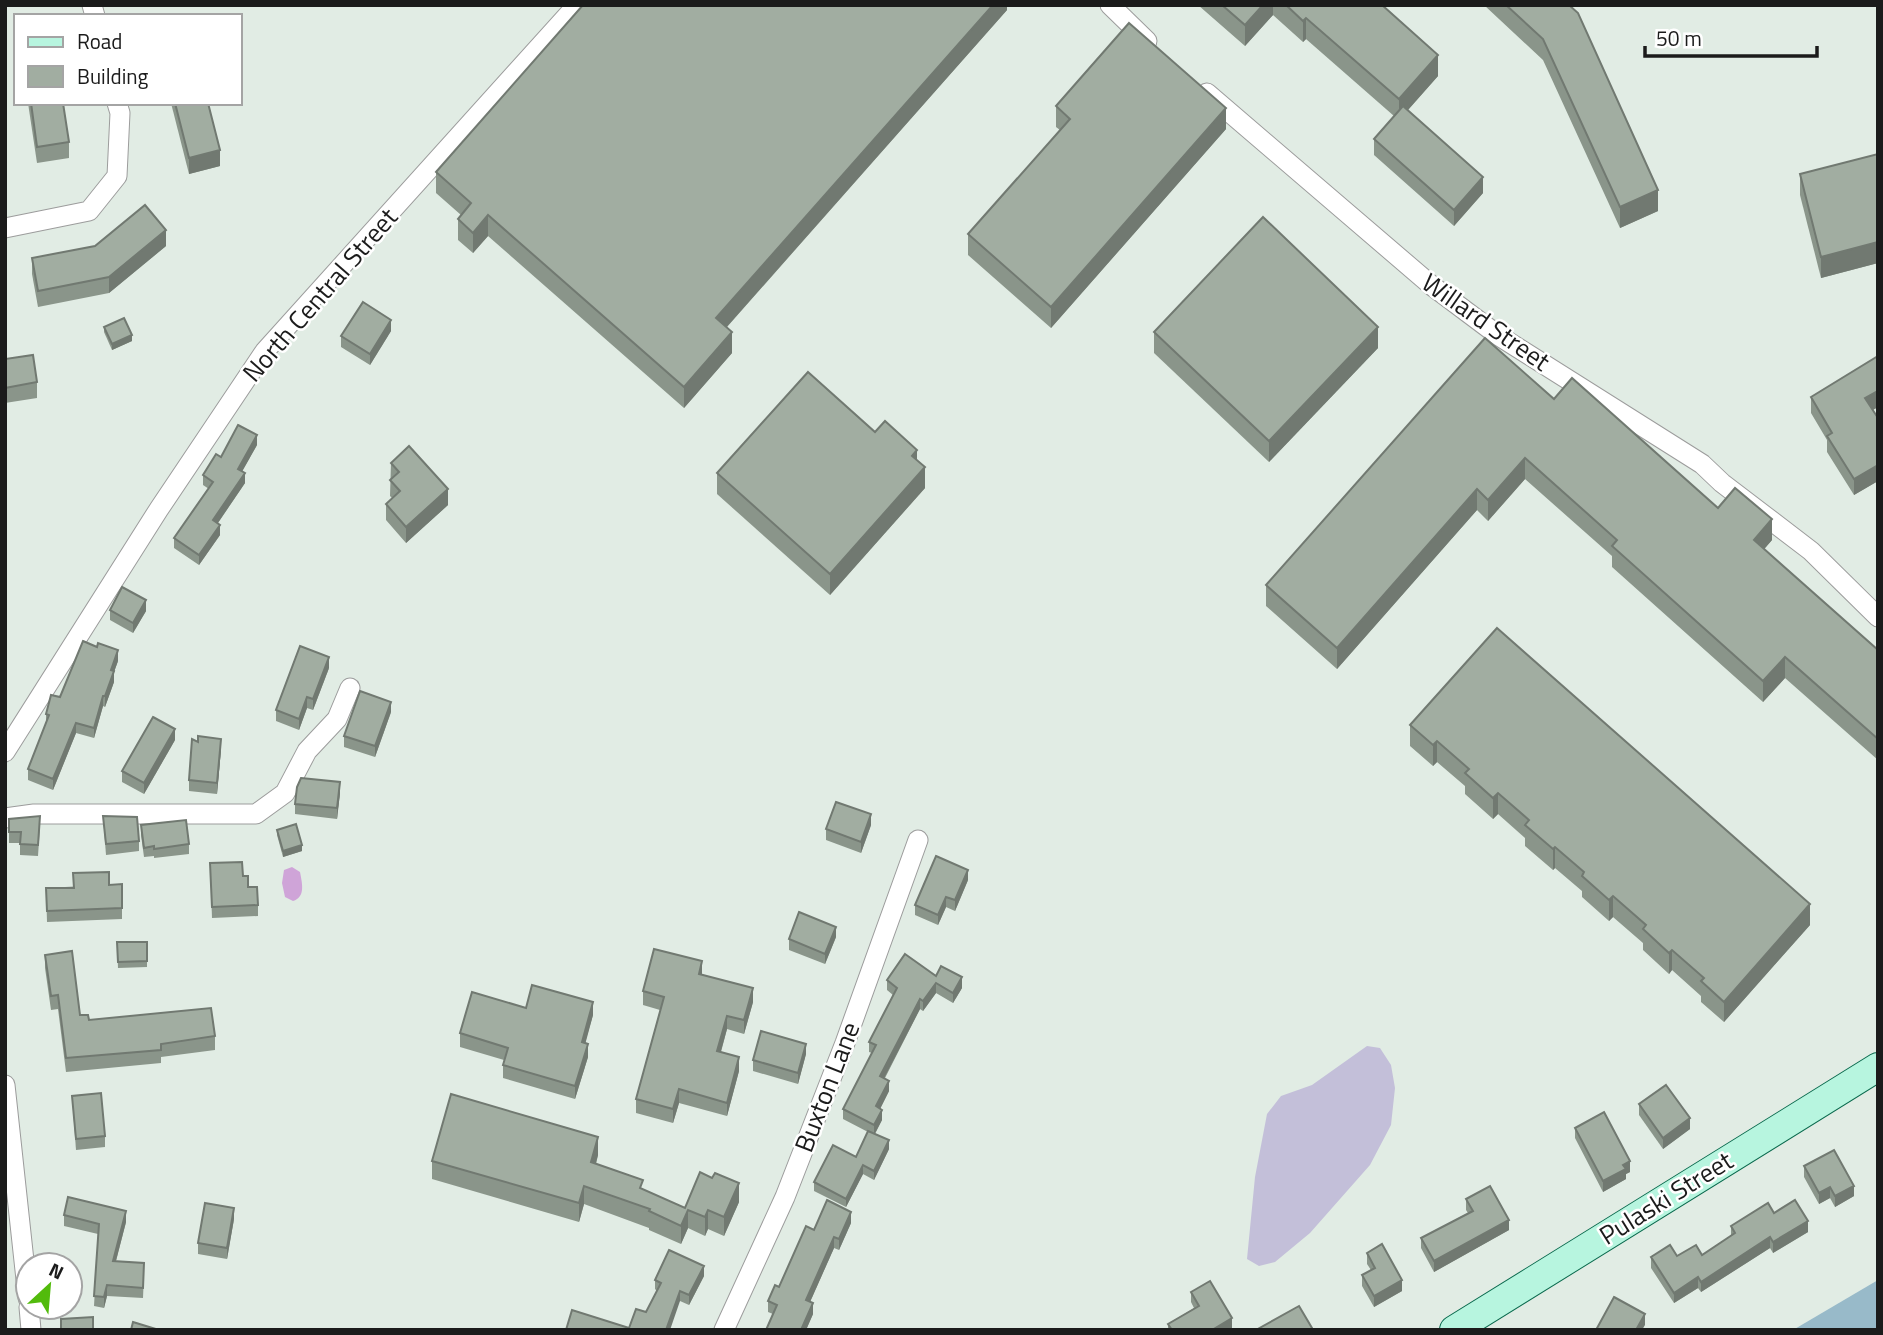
<svg xmlns="http://www.w3.org/2000/svg" width="1883" height="1335" font-family="'Titillium Web',sans-serif">
<rect width="100%" height="100%" fill="#e1ece4"/>
<polygon fill="#98bac9" points="1878,1280 1878,1330 1793,1330"/>
<polygon fill="#c3bfd9" points="1367,1046 1380,1048 1391,1065 1395,1088 1391,1125 1370,1165 1310,1233 1275,1262 1259,1266 1247,1259 1255,1177 1267,1114 1281,1096 1312,1085"/>
<path fill="#cfa4d8" d="M292 867 300 872C302 883 306 897 293 901L285 897 282 883 284 870Z"/>
<g fill="none" stroke-linecap="round" stroke-linejoin="round">
<defs>
<g id="street">
<polyline points="92,5 95,16"/>
<polyline points="1110,5 1147,41"/>
<polyline points="1207,93 1431,285 1499,336 1702,464 1722,483 1811,551 1878,617"/>
<polyline points="5,228 89,211 117,176 120,113 117,103"/>
<polyline points="5,752 159,509 265,351 577,5"/>
<polyline points="5,818 34,814 256,814 285,793 307,751 337,719 350,688"/>
<polyline points="5,1085 28,1298"/>
<polyline points="29,1307 31,1330"/>
<polyline points="724,1330 785,1197 845,1043 918,840"/>
</g>
<polyline id="secondary" points="1454,1330 1878,1067"/>
</defs>
<use href="#street" stroke="#9c9c9c" stroke-width="21"/>
<use href="#secondary" stroke="#0b6a4e" stroke-width="30"/>
<use href="#street" stroke="#fff" stroke-width="19"/>
<use href="#secondary" stroke="#b7f5df" stroke-width="28"/>
</g>
<g fill="#8a958a">
<polygon points="1007,5 1007,10 727,327 732,353 684,408 488,236 473,253 458,240 458,219 461,215 436,193 436,172"/>
<polygon points="1198,5 1382,5 1438,76 1408,110 1483,193 1454,226 1374,155 1374,139 1394,116 1306,39 1303,42 1273,15 1245,46"/>
<polygon points="1484,5 1569,5 1658,211 1620,228 1543,60"/>
<polygon points="28,103 63,103 69,142 69,158 37,163"/>
<polygon points="171,103 208,103 220,166 189,174"/>
<polygon points="1056,106 1226,129 1051,328 968,255 968,234 1060,130 1056,127"/>
<polygon points="1878,154 1878,263 1821,278 1800,195 1800,174"/>
<polygon points="166,246 109,293 38,307 32,274 32,258"/>
<polygon points="104,327 132,341 112,350 104,332"/>
<polygon points="391,331 370,365 341,347 341,336"/>
<polygon points="1154,332 1378,348 1269,462 1154,353"/>
<polygon points="5,359 37,382 37,398 5,403"/>
<polygon points="1811,397 1878,407 1873,410 1878,418 1878,481 1854,495 1827,452 1827,440 1811,413"/>
<polygon points="1554,399 1718,508 1772,540 1764,549 1878,650 1878,760 1785,678 1763,702 1612,567 1612,556 1525,479 1488,521 1477,510 1337,669 1266,606 1266,585"/>
<polygon points="875,432 925,488 830,595 717,494 717,473"/>
<polygon points="257,445 242,471 245,483 218,523 220,535 199,565 174,548 174,538 209,489 203,485 203,475 221,457"/>
<polygon points="391,463 448,505 406,543 386,520 386,504 392,498 390,496"/>
<polygon points="110,610 146,611 133,633 110,620"/>
<polygon points="118,661 114,672 114,682 105,707 103,706 94,738 76,733 53,790 28,780 28,769 46,724 46,714 60,697"/>
<polygon points="329,668 313,710 307,708 299,730 276,721 276,710"/>
<polygon points="391,712 375,757 344,747 344,736"/>
<polygon points="1410,725 1810,925 1724,1022 1701,1002 1701,996 1672,970 1669,974 1643,950 1643,943 1613,917 1609,921 1582,897 1582,891 1555,868 1553,870 1525,846 1525,838 1498,814 1493,819 1465,794 1465,786 1437,762 1433,766 1410,746"/>
<polygon points="175,740 144,794 122,782 122,771"/>
<polygon points="198,742 221,749 217,794 189,791 189,780"/>
<polygon points="340,793 337,819 295,814 295,804"/>
<polygon points="103,816 139,841 139,851 106,855"/>
<polygon points="9,819 40,826 38,856 20,855 20,843 9,843"/>
<polygon points="141,825 189,844 189,854 154,858 154,856 144,857 141,835"/>
<polygon points="871,825 861,853 826,840 826,829"/>
<polygon points="277,830 302,851 283,857 277,835"/>
<polygon points="210,863 243,876 258,905 258,916 212,918"/>
<polygon points="968,880 955,911 946,907 938,925 915,915 915,905"/>
<polygon points="122,884 122,919 47,922 46,888"/>
<polygon points="836,937 825,964 789,950 789,939"/>
<polygon points="117,942 147,961 147,967 118,968"/>
<polygon points="45,955 80,1015 89,1020 215,1036 215,1050 161,1057 161,1063 66,1072 58,1009 51,1010 45,968"/>
<polygon points="702,975 753,1002 744,1034 727,1029 721,1052 739,1071 727,1116 679,1103 673,1123 636,1113 636,1099 660,1010 643,1005 643,991"/>
<polygon points="936,976 962,988 953,1003 936,993 923,1011 920,1009 885,1078 889,1091 880,1109 882,1120 875,1134 889,1149 874,1180 863,1174 846,1207 814,1191 814,1182 856,1157 868,1132 843,1119 843,1109 872,1053 869,1052 869,1042 893,995 887,990 887,980"/>
<polygon points="593,1015 585,1043 588,1057 575,1099 503,1078 503,1065 504,1060 460,1047 460,1033"/>
<polygon points="806,1054 798,1084 753,1071 753,1060"/>
<polygon points="72,1096 105,1136 105,1147 76,1150"/>
<polygon points="1639,1104 1690,1129 1663,1149 1639,1115"/>
<polygon points="1575,1128 1630,1172 1626,1174 1626,1179 1603,1192 1575,1138"/>
<polygon points="598,1155 596,1164 643,1189 685,1208 739,1202 724,1236 708,1229 705,1236 688,1228 681,1244 649,1230 649,1228 584,1204 579,1222 432,1179 432,1161"/>
<polygon points="1804,1166 1854,1196 1835,1207 1830,1198 1819,1204 1804,1177"/>
<polygon points="1466,1199 1509,1230 1434,1272 1421,1248 1421,1238 1468,1213 1466,1210"/>
<polygon points="1774,1213 1808,1232 1773,1253 1770,1248 1701,1292 1698,1288 1674,1303 1651,1268 1651,1257 1702,1255 1731,1236 1731,1226"/>
<polygon points="64,1215 126,1222 116,1261 144,1274 143,1298 107,1296 104,1308 94,1306 98,1234 64,1226"/>
<polygon points="234,1219 227,1259 198,1254 198,1243"/>
<polygon points="851,1223 839,1250 834,1248 810,1302 813,1314 806,1330 766,1330 773,1314 768,1312 768,1301 779,1287 814,1230"/>
<polygon points="1367,1253 1402,1291 1374,1307 1362,1286 1362,1275 1371,1270 1367,1264"/>
<polygon points="704,1276 689,1305 680,1301 629,1328 646,1312 657,1291 655,1289 655,1280"/>
<polygon points="1191,1292 1232,1329 1168,1330 1168,1324 1194,1308 1191,1302"/>
</g>
<g fill="#717971">
<polygon points="993,5 1007,5 1007,10 716,339 716,318"/>
<polygon points="1263,5 1273,5 1273,15 1245,46 1245,25"/>
<polygon points="1306,18 1306,39 1303,42 1303,21"/>
<polygon points="1438,55 1438,76 1399,120 1399,99"/>
<polygon points="1226,108 1226,129 1051,328 1051,307"/>
<polygon points="220,150 220,166 189,174 189,158"/>
<polygon points="1483,177 1483,193 1454,226 1454,210"/>
<polygon points="1658,190 1658,211 1620,228 1620,207"/>
<polygon points="488,215 488,236 473,253 473,233"/>
<polygon points="166,230 166,246 109,293 109,277"/>
<polygon points="1878,242 1878,263 1821,278 1821,257"/>
<polygon points="391,320 391,331 370,365 370,354"/>
<polygon points="1378,327 1378,348 1269,462 1269,441"/>
<polygon points="732,332 732,353 684,408 684,387"/>
<polygon points="132,335 132,341 112,350 112,344"/>
<polygon points="1878,391 1878,407 1865,414 1865,398"/>
<polygon points="257,435 257,445 238,479 238,469"/>
<polygon points="917,450 917,471 912,456"/>
<polygon points="1525,458 1525,479 1488,521 1488,500"/>
<polygon points="1878,465 1878,481 1854,495 1854,479"/>
<polygon points="925,467 925,488 830,595 830,574"/>
<polygon points="245,473 245,483 213,530 213,520"/>
<polygon points="448,489 448,505 406,543 406,527"/>
<polygon points="1477,489 1477,510 1337,669 1337,648"/>
<polygon points="1772,519 1772,540 1754,561 1754,540"/>
<polygon points="220,525 220,535 199,565 199,555"/>
<polygon points="146,600 146,611 133,633 133,623"/>
<polygon points="118,650 118,661 114,672 114,682 105,707 105,696 111,670"/>
<polygon points="329,657 329,668 313,710 313,699"/>
<polygon points="1785,657 1785,678 1763,702 1763,681"/>
<polygon points="103,696 103,706 94,738 94,728"/>
<polygon points="307,697 307,708 299,730 299,719"/>
<polygon points="391,702 391,712 375,757 375,746"/>
<polygon points="76,723 76,733 53,790 53,779"/>
<polygon points="175,729 175,740 144,794 144,783"/>
<polygon points="221,739 221,749 217,794 217,783"/>
<polygon points="1437,741 1437,762 1433,766 1433,745"/>
<polygon points="340,782 340,793 337,819 337,808"/>
<polygon points="1498,793 1498,814 1493,819 1493,798"/>
<polygon points="871,814 871,825 861,853 861,842"/>
<polygon points="302,845 302,851 283,857 283,851"/>
<polygon points="1555,847 1555,868 1553,870 1553,849"/>
<polygon points="968,870 968,880 955,911 955,900"/>
<polygon points="1613,896 1613,917 1609,921 1609,900"/>
<polygon points="946,897 946,907 938,925 938,915"/>
<polygon points="1810,904 1810,925 1724,1022 1724,1002"/>
<polygon points="836,927 836,937 825,964 825,954"/>
<polygon points="1672,950 1672,970 1669,974 1669,953"/>
<polygon points="702,961 702,975 699,974"/>
<polygon points="962,977 962,988 953,1003 953,993"/>
<polygon points="936,983 936,993 923,1011 923,1001"/>
<polygon points="753,988 753,1002 744,1034 744,1020"/>
<polygon points="920,999 920,1009 880,1086 880,1076"/>
<polygon points="593,1002 593,1015 582,1056 582,1042"/>
<polygon points="727,1016 727,1029 717,1065 717,1051"/>
<polygon points="588,1044 588,1057 575,1099 575,1086"/>
<polygon points="806,1044 806,1054 798,1084 798,1073"/>
<polygon points="739,1057 739,1071 727,1116 727,1103"/>
<polygon points="889,1081 889,1091 876,1117 876,1106"/>
<polygon points="679,1089 679,1103 673,1123 673,1109"/>
<polygon points="882,1110 882,1120 874,1135 874,1125"/>
<polygon points="1690,1118 1690,1129 1663,1149 1663,1138"/>
<polygon points="598,1137 598,1155 591,1181 591,1162"/>
<polygon points="889,1140 889,1149 874,1180 874,1171"/>
<polygon points="1630,1161 1630,1172 1626,1174 1626,1179 1603,1192 1603,1181 1623,1165"/>
<polygon points="863,1165 863,1174 846,1207 846,1199"/>
<polygon points="739,1183 739,1202 724,1236 724,1217"/>
<polygon points="584,1186 584,1204 579,1222 579,1203"/>
<polygon points="1854,1186 1854,1196 1835,1207 1835,1196"/>
<polygon points="1830,1187 1830,1198 1819,1204 1819,1193"/>
<polygon points="234,1208 234,1219 227,1259 227,1248"/>
<polygon points="688,1210 688,1228 681,1244 681,1226"/>
<polygon points="708,1210 708,1229 705,1236 705,1217"/>
<polygon points="126,1211 126,1222 113,1272 113,1261"/>
<polygon points="851,1212 851,1223 839,1250 839,1239"/>
<polygon points="1509,1220 1509,1230 1434,1272 1434,1261"/>
<polygon points="1808,1221 1808,1232 1773,1253 1773,1242"/>
<polygon points="834,1237 834,1248 806,1311 806,1300"/>
<polygon points="1770,1237 1770,1248 1701,1292 1701,1282"/>
<polygon points="704,1266 704,1276 689,1305 689,1295"/>
<polygon points="1698,1277 1698,1288 1674,1303 1674,1293"/>
<polygon points="1402,1280 1402,1291 1374,1307 1374,1296"/>
<polygon points="107,1285 107,1296 104,1308 104,1297"/>
<polygon points="680,1291 680,1301 670,1330 666,1330"/>
<polygon points="813,1303 813,1314 806,1330 801,1330"/>
<polygon points="1645,1314 1645,1325 1642,1330 1636,1330"/>
<polygon points="1232,1318 1232,1329 1230,1330 1212,1330"/>
</g>
<g fill="#a1ada1" stroke="#717971" stroke-width="2">
<polygon points="583,5 993,5 716,318 732,332 684,387 488,215 473,233 458,219 471,203 436,172"/>
<polygon points="1222,5 1263,5 1245,25"/>
<polygon points="1286,5 1382,5 1438,55 1399,99 1306,18 1303,21"/>
<polygon points="1506,5 1569,5 1578,13 1658,190 1620,207 1543,39"/>
<polygon points="1129,23 1226,108 1051,307 968,234 1070,119 1056,106"/>
<polygon points="31,103 63,103 69,142 37,147"/>
<polygon points="175,103 208,103 220,150 189,158"/>
<polygon points="1403,106 1483,177 1454,210 1374,139"/>
<polygon points="1878,154 1878,242 1821,257 1800,174"/>
<polygon points="145,205 166,230 109,277 38,291 32,258 95,246"/>
<polygon points="1263,217 1378,327 1269,441 1154,332"/>
<polygon points="363,302 391,320 370,354 341,336"/>
<polygon points="124,318 132,335 112,344 104,327"/>
<polygon points="1485,338 1554,399 1572,378 1718,508 1735,488 1772,519 1754,540 1878,650 1878,739 1785,657 1763,681 1612,546 1617,540 1525,458 1488,500 1477,489 1337,648 1266,585"/>
<polygon points="33,355 37,382 5,388 5,359"/>
<polygon points="1878,356 1878,391 1865,398 1878,418 1878,465 1854,479 1827,436 1832,433 1811,397"/>
<polygon points="808,372 875,432 885,421 917,450 912,456 925,467 830,574 717,473"/>
<polygon points="238,425 257,435 238,469 245,473 213,520 220,525 199,555 174,538 213,482 203,475 216,454 221,457"/>
<polygon points="409,446 448,489 406,527 386,504 400,491 390,480 399,472 391,463"/>
<polygon points="122,587 146,600 133,623 110,610"/>
<polygon points="1497,628 1810,904 1724,1002 1701,981 1704,978 1672,950 1669,953 1643,929 1646,925 1613,896 1609,900 1582,876 1584,872 1555,847 1553,849 1525,825 1529,820 1498,793 1493,798 1465,773 1469,769 1437,741 1433,745 1410,725"/>
<polygon points="83,641 97,647 98,643 118,650 111,670 114,671 105,696 103,696 94,728 76,723 53,779 28,769 49,715 46,714 51,695 60,697"/>
<polygon points="300,646 329,657 313,699 307,697 299,719 276,710"/>
<polygon points="360,691 391,702 375,746 344,736"/>
<polygon points="153,717 175,729 144,783 122,771"/>
<polygon points="198,736 221,739 217,783 189,780 192,739 198,742"/>
<polygon points="301,778 340,782 337,808 295,804 297,787"/>
<polygon points="836,802 871,814 861,842 826,829"/>
<polygon points="40,816 38,845 20,844 21,832 9,832 9,819"/>
<polygon points="103,816 137,817 139,841 106,844"/>
<polygon points="186,820 189,844 154,849 154,846 144,848 141,825"/>
<polygon points="296,824 302,845 283,851 277,830"/>
<polygon points="936,856 968,870 955,900 946,897 938,915 915,905"/>
<polygon points="242,862 243,876 248,876 248,887 257,887 258,905 212,907 210,863"/>
<polygon points="109,872 109,885 122,884 122,908 47,911 46,888 74,888 73,873"/>
<polygon points="799,912 836,927 825,954 789,939"/>
<polygon points="117,942 147,942 147,961 118,962"/>
<polygon points="654,949 702,961 699,974 753,988 744,1020 727,1016 717,1051 739,1057 727,1103 679,1089 673,1109 636,1099 664,997 643,991"/>
<polygon points="72,951 80,1015 88,1015 89,1020 211,1008 215,1036 161,1044 161,1050 66,1058 58,995 51,996 45,955"/>
<polygon points="905,954 936,976 941,966 962,977 953,993 936,983 923,1001 920,999 880,1076 889,1081 876,1106 882,1110 874,1125 843,1109 876,1045 869,1042 897,988 887,980"/>
<polygon points="532,985 593,1002 582,1042 588,1044 575,1086 503,1065 508,1048 460,1033 472,992 526,1008"/>
<polygon points="761,1031 806,1044 798,1073 753,1060"/>
<polygon points="1666,1085 1690,1118 1663,1138 1639,1104"/>
<polygon points="101,1093 105,1136 76,1139 72,1096"/>
<polygon points="451,1094 598,1137 591,1162 643,1180 640,1188 685,1208 700,1172 712,1178 715,1173 739,1183 724,1217 708,1210 705,1217 688,1210 681,1226 649,1211 650,1209 584,1186 579,1203 432,1161"/>
<polygon points="1604,1112 1630,1161 1623,1165 1626,1169 1603,1181 1575,1128"/>
<polygon points="868,1131 889,1140 874,1171 863,1165 846,1199 814,1182 833,1145 856,1157"/>
<polygon points="1834,1150 1854,1186 1835,1196 1830,1187 1819,1193 1804,1166"/>
<polygon points="1490,1186 1509,1220 1434,1261 1421,1238 1473,1211 1466,1199"/>
<polygon points="68,1197 126,1211 113,1261 144,1263 143,1288 107,1285 104,1297 94,1296 99,1224 64,1215"/>
<polygon points="827,1200 851,1212 839,1239 834,1237 806,1300 813,1303 801,1330 766,1330 777,1305 768,1301 775,1285 779,1287 806,1226 814,1230"/>
<polygon points="1795,1200 1808,1221 1773,1242 1770,1237 1701,1282 1698,1277 1674,1293 1651,1257 1670,1245 1677,1256 1696,1245 1702,1255 1735,1233 1731,1226 1768,1203 1774,1213"/>
<polygon points="205,1203 234,1208 227,1248 198,1243"/>
<polygon points="1382,1244 1402,1280 1374,1296 1362,1275 1375,1268 1367,1253"/>
<polygon points="669,1250 704,1266 689,1295 680,1291 666,1330 566,1330 572,1310 629,1328 636,1309 646,1312 661,1283 655,1280"/>
<polygon points="1210,1281 1232,1318 1212,1330 1172,1330 1168,1324 1199,1306 1191,1292"/>
<polygon points="1614,1297 1645,1314 1636,1330 1596,1330"/>
<polygon points="1299,1306 1312,1328 1309,1330 1256,1330"/>
<polygon points="93,1317 93,1330 61,1330 61,1319"/>
<polygon points="133,1322 159,1330 131,1330"/>
</g>
<g text-anchor="middle" stroke-width="5" stroke-linejoin="round" paint-order="stroke">
<g font-size="26" fill="#1b1b1b" stroke="#fff">
<text transform="translate(320 295) rotate(-49)" y="9">North Central Street</text>
<text transform="translate(1486 322) rotate(35)" y="9">Willard Street</text>
<text transform="translate(827 1087) rotate(-69)" y="9">Buxton Lane</text>
<text transform="translate(1666 1198) rotate(-32)" y="9">Pulaski Street</text>
</g>
</g>
<rect width="1883" height="1335" fill="none" stroke="#1b1b1b" stroke-width="14"/>
<rect x="14" y="14" width="228" height="91" fill="#ffffff" stroke="#a4a4a4" stroke-width="2"/>
<rect x="28" y="37" width="35" height="10" fill="#b7f5df" stroke="#a4a4a4" stroke-width="2"/>
<text x="77" y="49" font-size="21" fill="#1b1b1b">Road</text>
<rect x="28" y="66" width="35" height="21" fill="#a1ada1" stroke="#a4a4a4" stroke-width="2"/>
<text x="77" y="84" font-size="21" fill="#1b1b1b">Building</text>
<g transform="translate(49 1286) rotate(26)"><circle r="33" fill="#ffffff" stroke="#a4a4a4" stroke-width="2"/>
<path d="M0-5L12 26L0 18L-12 26Z" fill="#52bb0c"/>
<text y="-10" font-size="19" font-weight="bold" text-anchor="middle" fill="#1b1b1b">N</text>
</g>
<path d="M1645 46v10h172v-10" fill="none" stroke="#1b1b1b" stroke-width="3.5"/>
<text x="1656" y="46" font-size="21" fill="#1b1b1b" stroke="#ffffff" stroke-width="5" paint-order="stroke">50 m</text>
</svg>
